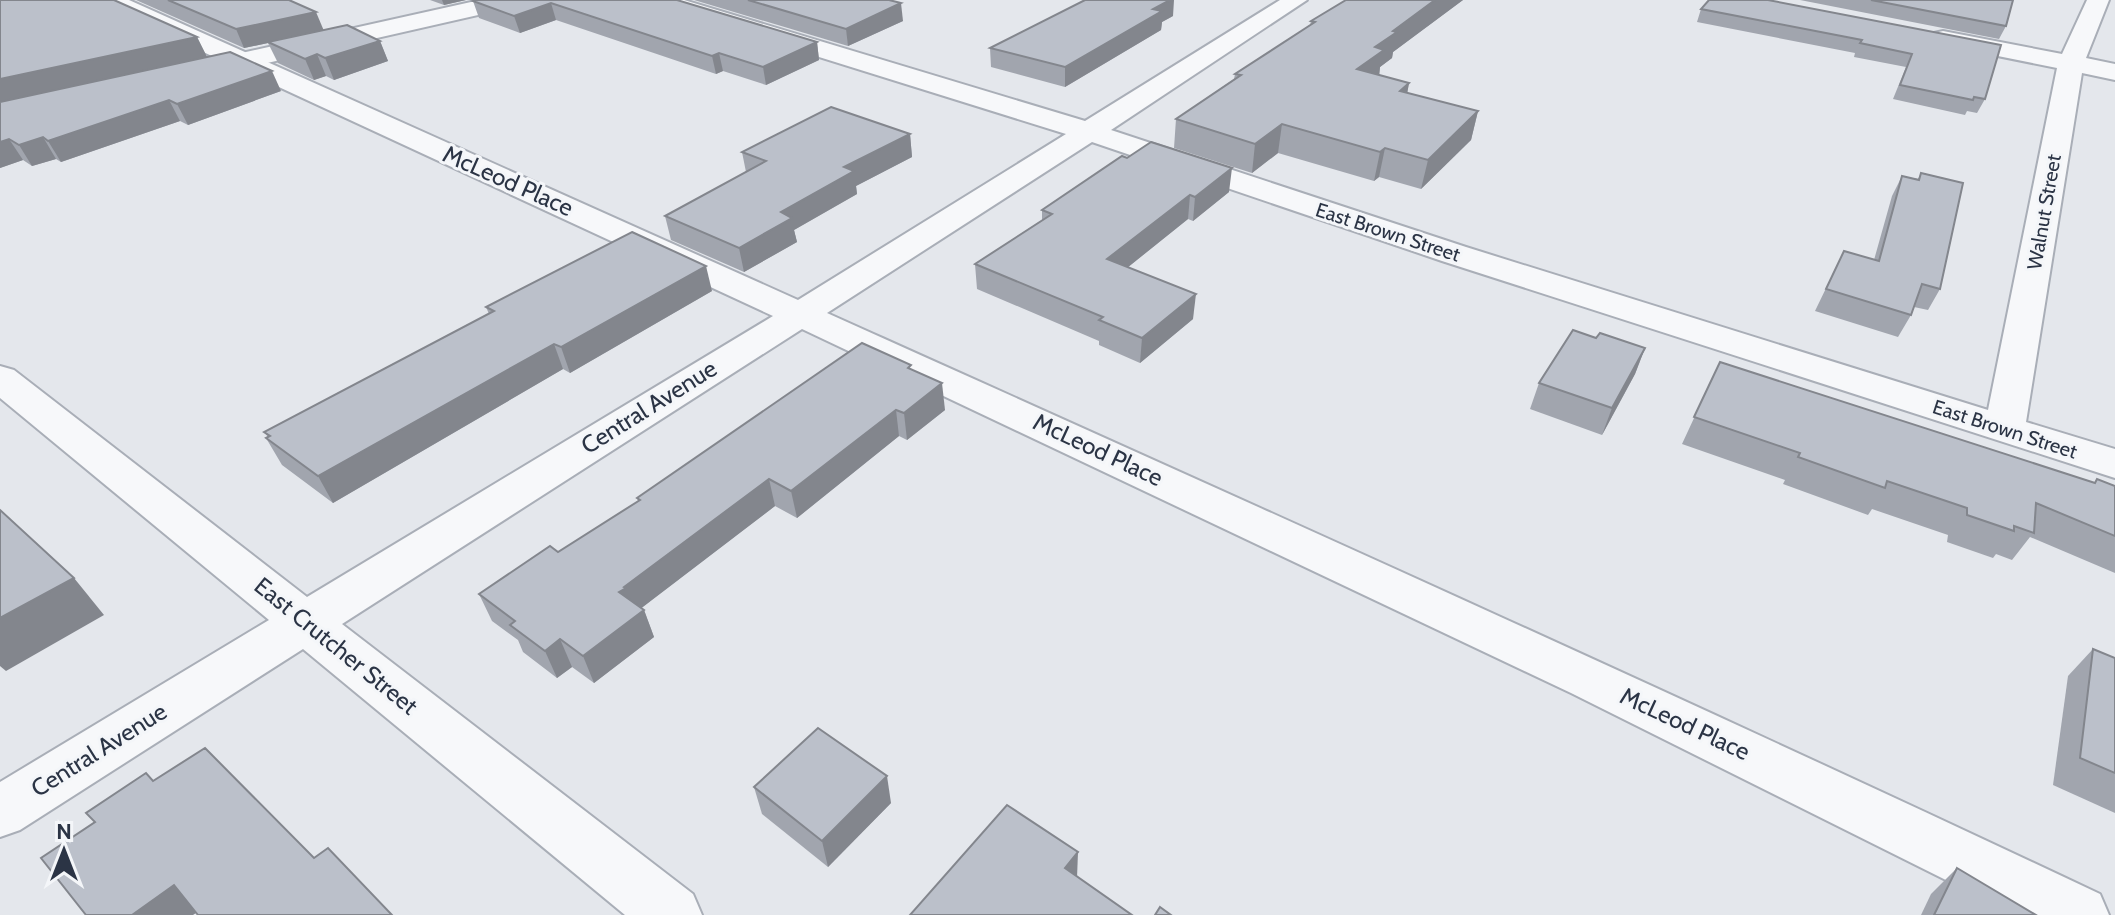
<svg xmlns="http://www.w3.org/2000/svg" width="2115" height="915" font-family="Cabin,sans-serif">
<rect width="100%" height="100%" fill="#e4e7ec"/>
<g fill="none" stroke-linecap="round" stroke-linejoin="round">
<defs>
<path id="minor" d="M99 0H129L798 300 1066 134 652 5 649 0H684L1085 121 1280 0H1307L1111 130 1466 247 1988 410 2057 68 1943 45 1934 43 1931 38 1934 33 1943 31 2062 54 2087 0H2109L2086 58 2115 64V80L2082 73 2026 422 2115 449V478L1442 261 1092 142 827 313C1252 504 1678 695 2100 894L2109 915H2016L1571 693 802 329 342 624 693 894 702 915H625L303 649 20 830 0 837V782L269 620 0 398V366L14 370 307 597 773 316 102 5Z"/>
<polygon id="tertiary" points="480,0 525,0 521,5 513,7 188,81 178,79 174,73 178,67 188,65"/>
</defs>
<use href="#minor" stroke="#a9aeb7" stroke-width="4"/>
<use href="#tertiary" stroke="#a9aeb7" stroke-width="4"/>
<use href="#minor" fill="#f7f8fa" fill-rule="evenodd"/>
<use href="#tertiary" fill="#f7f8fa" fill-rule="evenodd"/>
</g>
<g fill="#a1a5ae">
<polygon points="0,0 197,37 207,57 79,85 281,91 188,125 180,121 61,162 56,159 32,166 23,160 0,168"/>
<polygon points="136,0 289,0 324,30 380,41 388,61 334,80 326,76 314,80 278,63 268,43 244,48"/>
<polygon points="430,0 466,0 444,5"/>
<polygon points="677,0 817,42 819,60 766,85 723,71 716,74 556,20 520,33 479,18 473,1"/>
<polygon points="694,0 889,0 903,21 848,46"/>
<polygon points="1346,0 1463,0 1393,52 1392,58 1380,67 1379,75 1409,83 1407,93 1478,111 1471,140 1421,189 1379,177 1374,181 1278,153 1252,173 1174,148 1176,119 1234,79 1235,74 1310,25 1311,21"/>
<polygon points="1800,0 2013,0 2006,26 1999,39"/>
<polygon points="1701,9 2001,45 1985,99 1977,113 1967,111 1965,115 1893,99 1906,67 1854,57 1855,53 1697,22"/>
<polygon points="1173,16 1162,22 1161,30 1065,87 991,67 990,48"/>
<polygon points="910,134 912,157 856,186 857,194 794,230 797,242 744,272 671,240 665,216 746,172 742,152"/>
<polygon points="1921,173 1940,289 1928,310 1914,307 1911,315 1898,337 1815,311 1844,251 1874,260 1892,196 1902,176 1918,179"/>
<polygon points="1229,192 1193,221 1188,219 1128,267 1193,319 1140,363 1099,345 1099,341 977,289 975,264 1042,220 1042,210"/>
<polygon points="712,291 570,373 563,369 333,503 282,465 266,438 268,437 264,432 489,314 486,307"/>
<polygon points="1596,338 1645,348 1635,374 1602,435 1530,409 1539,383"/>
<polygon points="1720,362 2094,483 2097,479 2115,486 2115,573 2030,537 2012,560 1996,554 1993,558 1947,542 1948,535 1872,509 1868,515 1783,484 1785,480 1682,444"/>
<polygon points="912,369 945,410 907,440 899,436 797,518 775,506 641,608 644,610 654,637 594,683 572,667 557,678 523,652 518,640 492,621 479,594 558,552 638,501 637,498"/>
<polygon points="2093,649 2115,658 2115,813 2053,785 2068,676"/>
<polygon points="754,787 891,803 828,867 762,814"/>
<polygon points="1957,868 2036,915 1921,915 1931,894"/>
</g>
<g fill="#83868d">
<polygon points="442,0 466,0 444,5"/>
<polygon points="1170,0 1174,0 1173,16 1162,22 1161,30 1065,87 1065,67 1153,9"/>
<polygon points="1435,0 1463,0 1393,52 1392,58 1380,67 1379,77 1357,69 1375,47 1393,31"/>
<polygon points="551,3 556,20 520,33 514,16"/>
<polygon points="901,3 903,21 848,46 846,29"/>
<polygon points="316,12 324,31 244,48 236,29"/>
<polygon points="197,37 207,57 0,102 0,79"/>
<polygon points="380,41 388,61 334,80 325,58"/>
<polygon points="817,42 819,60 766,85 763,67"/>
<polygon points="719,53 723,71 716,74 712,56"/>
<polygon points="317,54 326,76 314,80 305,59"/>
<polygon points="272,71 281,91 188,125 177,104"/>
<polygon points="1409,83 1404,111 1400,91"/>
<polygon points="169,100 180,121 61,162 48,141"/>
<polygon points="1478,111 1471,140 1421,189 1428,160"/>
<polygon points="1282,124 1278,153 1252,173 1255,144"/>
<polygon points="910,134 912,157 856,186 857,194 794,230 797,242 744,272 739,248 781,212 844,167"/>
<polygon points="43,137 56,159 32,166 19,145"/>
<polygon points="9,139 23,160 0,168 0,142"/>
<polygon points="1385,148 1379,177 1374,181 1380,152"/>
<polygon points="1232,168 1229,192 1193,221 1195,197"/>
<polygon points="1190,195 1188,219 1107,284 1107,259"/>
<polygon points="706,266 712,291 570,373 561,347"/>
<polygon points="1196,294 1193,319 1140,363 1142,338"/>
<polygon points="554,344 563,369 333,503 318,476"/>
<polygon points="1645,348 1635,374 1602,435 1612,408"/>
<polygon points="942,383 945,410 907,440 904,413"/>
<polygon points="896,410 899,436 797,518 791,491"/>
<polygon points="769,479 775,506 635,613 619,592 624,587"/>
<polygon points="74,578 104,615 6,671 0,666 0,618"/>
<polygon points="644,610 654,637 594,683 583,656"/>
<polygon points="560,639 572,667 557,678 545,651"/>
<polygon points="887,776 891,803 828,867 822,841"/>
<polygon points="1078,852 1077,878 1065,868"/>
<polygon points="174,885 199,911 193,915 132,915"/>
</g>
<g fill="#bbc0ca" stroke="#83868d" stroke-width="2">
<polygon points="0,0 114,0 197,37 0,79"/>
<polygon points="168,0 289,0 316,12 236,29"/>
<polygon points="476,0 677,0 817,42 763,67 719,53 712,56 551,3 514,16 473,1"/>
<polygon points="748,0 889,0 901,3 846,29"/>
<polygon points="1085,0 1170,0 1153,9 1162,11 1065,67 990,48"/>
<polygon points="1346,0 1435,0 1393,31 1397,32 1375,47 1384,50 1357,69 1409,83 1400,91 1478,111 1428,160 1385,148 1380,152 1282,124 1255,144 1176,119 1241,75 1235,74 1315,22 1311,21"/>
<polygon points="1709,0 1768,0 2001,45 1985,99 1974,97 1973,100 1900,85 1912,54 1860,43 1862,40 1701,9"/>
<polygon points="1871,0 2013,0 2006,26"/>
<polygon points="347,25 380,41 325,58 317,54 305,59 268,42"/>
<polygon points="230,52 272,71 177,104 169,100 48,141 43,137 19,145 9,139 0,142 0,102"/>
<polygon points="831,107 910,134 844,167 854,171 781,212 792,218 739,248 665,216 766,161 742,152"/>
<polygon points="1151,142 1232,168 1195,197 1190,195 1107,259 1196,294 1142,338 1099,320 1103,317 975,264 1052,214 1042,210 1122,156 1127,158"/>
<polygon points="1921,173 1963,183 1940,289 1922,284 1911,315 1826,289 1844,251 1879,261 1902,176 1919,180"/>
<polygon points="632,232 706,266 561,347 554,344 318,476 266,438 270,436 264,432 494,311 486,307"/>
<polygon points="1573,330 1596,338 1600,333 1645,348 1612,408 1539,383"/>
<polygon points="862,343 911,365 908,368 942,383 904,413 896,410 791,491 769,479 624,587 626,588 619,592 644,610 583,656 560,639 545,651 510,625 515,621 479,594 550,546 558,552 640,500 637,498"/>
<polygon points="1720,362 2095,483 2097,479 2115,486 2115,536 2036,503 2034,533 2014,526 2014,531 1967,515 1967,508 1887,481 1885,488 1798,457 1800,453 1694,417"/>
<polygon points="0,510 74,578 0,618"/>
<polygon points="2093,649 2115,658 2115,773 2080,758"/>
<polygon points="818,728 887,776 822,841 754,787"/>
<polygon points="205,748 314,858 328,848 392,915 198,915 174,885 132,915 86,915 41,858 95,822 86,813 146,773 153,781"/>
<polygon points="1007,805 1078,852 1065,868 1132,915 910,915"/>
<polygon points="1957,868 2036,915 1934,915"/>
<polygon points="1160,907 1171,915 1155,915"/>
</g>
<g text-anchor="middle" stroke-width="6" stroke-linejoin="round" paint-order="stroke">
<g font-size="20" fill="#2b3445" stroke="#f4f6f9">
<text transform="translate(2044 212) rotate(-80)" y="7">Walnut Street</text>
<text transform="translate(1388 232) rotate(18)" y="7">East Brown Street</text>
<text transform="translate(2005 429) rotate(18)" y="7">East Brown Street</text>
</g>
<g font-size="24" fill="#2b3445" stroke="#f4f6f9">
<text transform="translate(508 181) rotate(24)" y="8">McLeod Place</text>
<text transform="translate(649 407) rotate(-32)" y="8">Central Avenue</text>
<text transform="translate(1098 450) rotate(25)" y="8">McLeod Place</text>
<text transform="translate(336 646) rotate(39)" y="8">East Crutcher Street</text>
<text transform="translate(1685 724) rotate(25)" y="8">McLeod Place</text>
<text transform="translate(99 750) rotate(-32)" y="8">Central Avenue</text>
</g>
</g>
<g transform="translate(64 851)" stroke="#f4f6f9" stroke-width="6" paint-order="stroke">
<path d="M0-6L14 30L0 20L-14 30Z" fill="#2b3445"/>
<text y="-12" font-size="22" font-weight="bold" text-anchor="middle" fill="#2b3445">N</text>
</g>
</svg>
